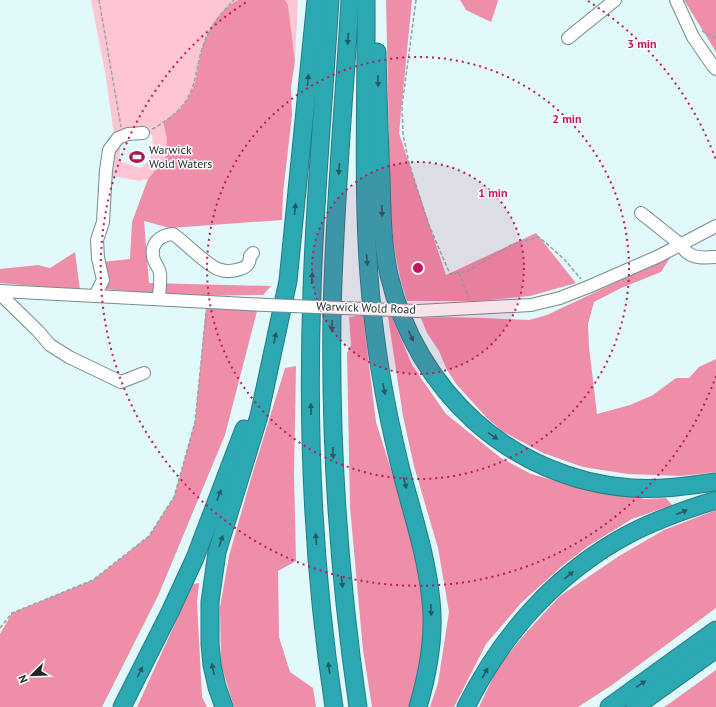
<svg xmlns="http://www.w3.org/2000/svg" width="716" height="707" font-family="'PT Sans',sans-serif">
<rect width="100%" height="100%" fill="#e1f9fb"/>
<g fill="#fec5d2">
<path d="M91 0H238C218 10 204 36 200 57 197 71 196 86 188 98 182 109 171 117 164 126L167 139 166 157 148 179 139 181 109 175 116 146 121 141 119 161 141 168C152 160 154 148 152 135L137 129 114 134 105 72Z"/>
<polygon points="285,0 298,0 295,61 288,5"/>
</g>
<g fill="#ee8ea8">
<path d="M238 0H285L288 5 295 61 291 88 292 115 283 193 282 220 170 228 144 221 149 283 271 286 263 295 181 296 105 289 109 275 102 262 130 259 132 222 148 179 166 157 167 139 164 126V122C173 115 183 108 188 98 196 86 197 71 200 57 204 36 218 10 238 0Z"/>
<path d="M386 0H412L399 133 446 275 536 233 576 283 530 296 478 301H407C389 249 389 192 389 138 388 92 387 46 386 0Z"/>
<polygon points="460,0 497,0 498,1 491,22 466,10"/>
<polygon points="684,0 716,0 716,52"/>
<polygon points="75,252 80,290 0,283 0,269 38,265 50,268"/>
<polygon points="671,256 661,272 621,288 594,302 588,324 589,347 597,414 630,405 653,395 676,378 689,378 699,367 716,359 716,472 681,476 628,474 583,467 543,453 502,431 486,417 457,385 447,370 439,351 427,333 421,318 444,317 485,318 529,320 547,315 583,298"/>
<polygon points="206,307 257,311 225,435 158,596 102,707 0,707 0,634 12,613 93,580 149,536 174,497 195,422"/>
<polygon points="363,315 376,422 399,495 420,573 424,602 426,646 409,707 372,707 363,650 350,507 347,353 351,345 349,317"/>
<polygon points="388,317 392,317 412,365 446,414 501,458 531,474 581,488 645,499 666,498 672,505 632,519 588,546 562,566 521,603 486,644 454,707 430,707 438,683 449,612 438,548 414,466 403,416"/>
<polygon points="296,366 294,474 296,561 278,571 279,637 290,672 313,688 316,707 234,707 221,664 220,607 229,556 252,475 285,368"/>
<polygon points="716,510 716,608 612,685 578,707 479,707 498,667 524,635 560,596 619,556 664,530"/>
<polygon points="199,583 197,602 202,697 207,707 137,707 193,584"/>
<polygon points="716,670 716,707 664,707 670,703"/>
</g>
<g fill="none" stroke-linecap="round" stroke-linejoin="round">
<defs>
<g id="minor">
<polyline points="676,0 693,37 713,66 716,69"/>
<polyline points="568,38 615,0"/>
<path d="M641 213 680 244C689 259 700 258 716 257"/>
<polyline points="0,291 266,305"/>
<polyline points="0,294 38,331 50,345 69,357 121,382 144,373"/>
<polyline points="95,296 103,280 98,258 97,240 103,222 106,170 109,150 118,138 128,134 143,133"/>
<path d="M159 299C159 291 161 282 160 274 160 269 155 264 154 260 149 245 159 235 173 234 185 242 209 268 221 270 227 272 234 271 240 269 248 267 250 263 250 256L253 253"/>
<polyline points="418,311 531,305 560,298 588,287 659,256 716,226"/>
</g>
<g id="highway">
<path d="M330 0C324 97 315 194 312 291 307 430 313 570 334 707"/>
<path d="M350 0C344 105 334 211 332 316 330 448 339 577 358 707"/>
<path d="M366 0C367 112 360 222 375 334 381 382 391 431 403 478 414 519 427 559 431 601 435 636 428 673 418 707"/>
<path d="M377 52C378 94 379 135 381 177 382 210 382 243 389 275 416 391 511 479 631 488 660 490 688 486 716 482"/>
<polyline points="122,707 170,612 195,558 244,429"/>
<polyline points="224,707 217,687 212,665 210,644 210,602 217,552 259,416 288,281 316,0"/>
<path d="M466 707C502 634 558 571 631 533 658 519 687 509 716 500"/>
<polyline points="609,707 716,630"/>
<polyline points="635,707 716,649"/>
</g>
</defs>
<use href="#minor" stroke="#758b8d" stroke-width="14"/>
<use href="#highway" stroke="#277b82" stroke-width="19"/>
<g stroke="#93a5a7" stroke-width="1.5" stroke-dasharray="4 2" stroke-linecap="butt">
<polyline points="99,0 121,127"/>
<polyline points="416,0 402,106 403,134 409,163 428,223 450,274 468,271 511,245 539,237 564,259 581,279"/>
<polyline points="702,31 716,38"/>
<path d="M152 129C158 127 163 122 168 119 200 95 192 76 204 43 210 26 222 12 234 0"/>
<polyline points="459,273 469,299"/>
<polyline points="0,628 12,613 93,580 149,536 174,497 195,422 206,313"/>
</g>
<use href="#minor" stroke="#fff" stroke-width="12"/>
<use href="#highway" stroke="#2ba8b2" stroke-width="17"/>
<defs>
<polyline id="minor-bridge" points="266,305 418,311"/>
</defs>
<use href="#minor-bridge" stroke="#758b8d" stroke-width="14" stroke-linecap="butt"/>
<use href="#minor-bridge" stroke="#fff" stroke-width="12"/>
</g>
<defs><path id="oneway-solid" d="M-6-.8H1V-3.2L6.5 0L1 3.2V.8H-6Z"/></defs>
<g fill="#245b60">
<use href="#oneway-solid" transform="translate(348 39) rotate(93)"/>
<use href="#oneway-solid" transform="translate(308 80) rotate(-84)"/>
<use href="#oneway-solid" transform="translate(378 81) rotate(88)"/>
<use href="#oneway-solid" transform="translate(339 169) rotate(94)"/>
<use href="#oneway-solid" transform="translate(295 209) rotate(-84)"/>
<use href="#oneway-solid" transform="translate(382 211) rotate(88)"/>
<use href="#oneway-solid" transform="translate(367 260) rotate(86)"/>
<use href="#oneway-solid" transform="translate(312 278) rotate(-87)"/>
<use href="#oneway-solid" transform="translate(332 326) rotate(91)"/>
<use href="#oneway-solid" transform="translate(411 336) rotate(65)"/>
<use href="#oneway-solid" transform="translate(275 338) rotate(-78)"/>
<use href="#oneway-solid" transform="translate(384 389) rotate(79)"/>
<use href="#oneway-solid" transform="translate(311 409) rotate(-91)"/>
<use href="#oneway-solid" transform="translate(493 436) rotate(35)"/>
<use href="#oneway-solid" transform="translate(333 453) rotate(88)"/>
<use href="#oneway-solid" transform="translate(405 483) rotate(75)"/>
<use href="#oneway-solid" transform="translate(219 495) rotate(-69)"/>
<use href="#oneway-solid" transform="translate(682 512) rotate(-21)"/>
<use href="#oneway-solid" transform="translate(316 539) rotate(-94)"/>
<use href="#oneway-solid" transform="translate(221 541) rotate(-72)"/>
<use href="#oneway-solid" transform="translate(569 575) rotate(-39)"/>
<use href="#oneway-solid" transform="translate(342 582) rotate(84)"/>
<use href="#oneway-solid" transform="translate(431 610) rotate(89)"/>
<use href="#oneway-solid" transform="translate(329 668) rotate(-97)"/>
<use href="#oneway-solid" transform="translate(213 669) rotate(-101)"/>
<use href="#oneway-solid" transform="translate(140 672) rotate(-64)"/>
<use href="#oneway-solid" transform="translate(485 673) rotate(-60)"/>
<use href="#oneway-solid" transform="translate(641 684) rotate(-35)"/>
</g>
<circle cx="418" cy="268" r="106" fill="#c2185b" fill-opacity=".12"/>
<g fill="none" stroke="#c2185b" stroke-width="2" stroke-dasharray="2 4">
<circle cx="418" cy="268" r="106"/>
<circle cx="418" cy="268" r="211"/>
<path d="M716 376A317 317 0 1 1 248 1M588 1A317 317 0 0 1 716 160"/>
</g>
<defs>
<symbol id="stadium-bare" viewBox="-9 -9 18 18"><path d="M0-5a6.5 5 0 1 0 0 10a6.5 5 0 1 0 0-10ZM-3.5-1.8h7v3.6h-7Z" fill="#a91954" stroke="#fff" stroke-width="2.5" paint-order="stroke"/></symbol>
</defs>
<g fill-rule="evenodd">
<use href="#stadium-bare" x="126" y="146" width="22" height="22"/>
</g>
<g text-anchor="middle" stroke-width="3" stroke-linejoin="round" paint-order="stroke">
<g font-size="12" fill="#1f2829" stroke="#fff" text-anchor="start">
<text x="149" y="154">Warwick<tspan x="149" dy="14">Wold Waters</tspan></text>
</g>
<g font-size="12" fill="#1f2829" stroke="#fff">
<text transform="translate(366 308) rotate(2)" y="4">Warwick Wold Road</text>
</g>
</g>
<circle cx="418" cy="268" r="6" fill="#c2185b" stroke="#fff" stroke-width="2"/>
<g font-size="12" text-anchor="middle" font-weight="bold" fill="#c2185b" stroke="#fff" stroke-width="3" stroke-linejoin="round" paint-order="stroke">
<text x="642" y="48">3 min</text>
<text x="567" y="123">2 min</text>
<text x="493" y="197">1 min</text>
</g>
<g transform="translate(32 675) rotate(247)" stroke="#ffffff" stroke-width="3" paint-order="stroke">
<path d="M0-3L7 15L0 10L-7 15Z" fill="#1f2829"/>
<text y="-6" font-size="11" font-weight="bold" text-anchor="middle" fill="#1f2829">N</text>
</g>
</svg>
